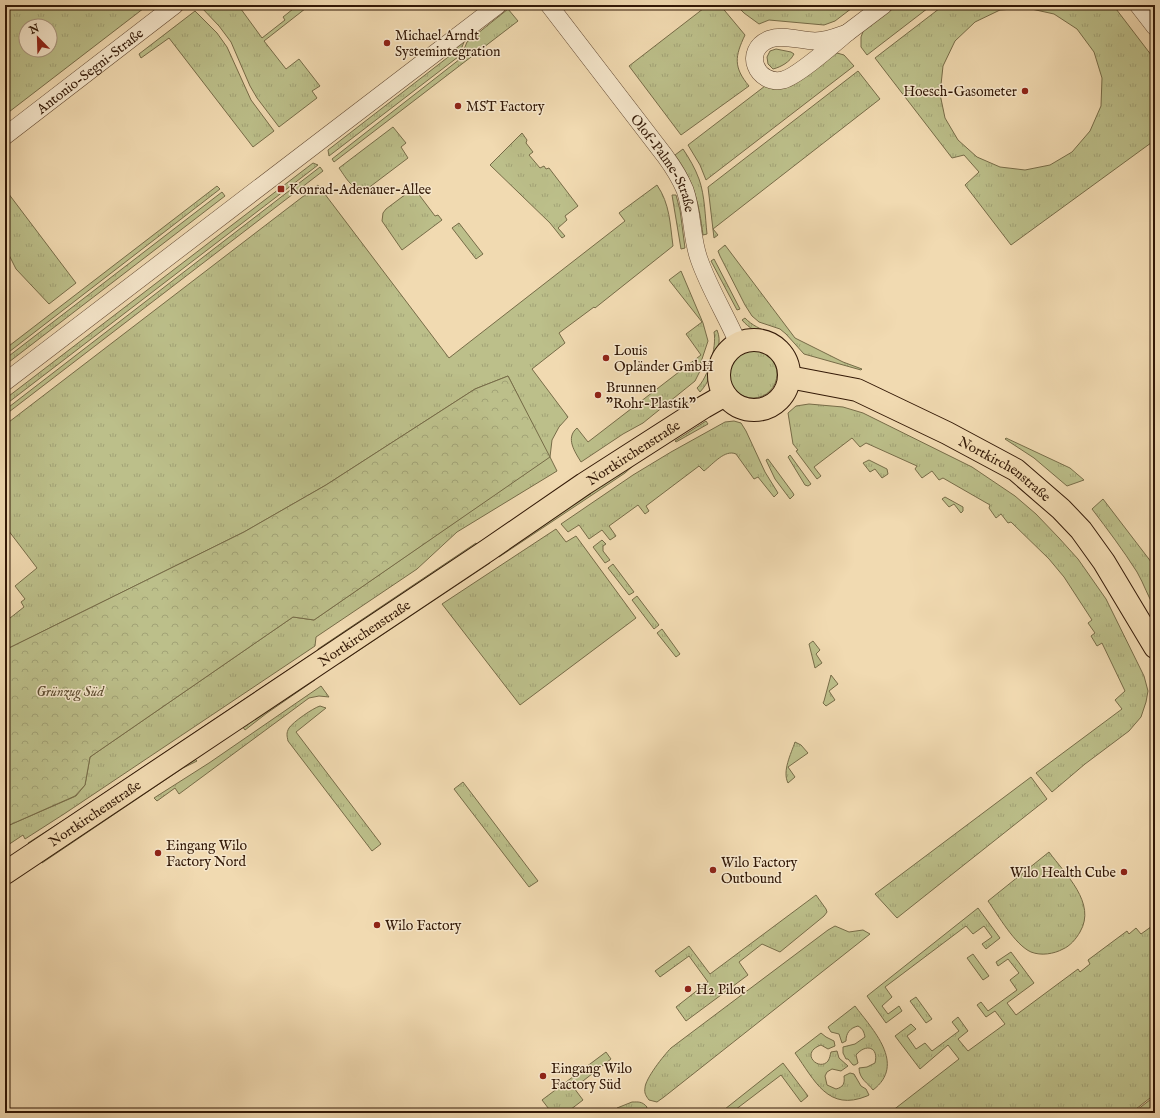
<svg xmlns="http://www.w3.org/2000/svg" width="1160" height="1118" font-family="'IM FELL English',serif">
<defs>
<pattern id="grass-tufts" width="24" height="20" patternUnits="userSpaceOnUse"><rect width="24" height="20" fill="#bcbf8a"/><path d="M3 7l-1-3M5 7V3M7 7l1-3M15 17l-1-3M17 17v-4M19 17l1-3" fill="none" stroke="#a2a376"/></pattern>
<pattern id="forest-crowns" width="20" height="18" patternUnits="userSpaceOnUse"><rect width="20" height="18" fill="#bcbf8a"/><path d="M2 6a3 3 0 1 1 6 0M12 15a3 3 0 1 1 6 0" fill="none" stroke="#a2a376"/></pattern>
</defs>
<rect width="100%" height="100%" fill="#f1dab1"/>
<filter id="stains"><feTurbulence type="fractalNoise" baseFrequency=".005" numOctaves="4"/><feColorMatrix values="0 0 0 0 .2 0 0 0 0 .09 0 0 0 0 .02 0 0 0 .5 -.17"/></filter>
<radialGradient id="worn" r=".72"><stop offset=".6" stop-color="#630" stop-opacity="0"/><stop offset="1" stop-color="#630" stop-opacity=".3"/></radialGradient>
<g fill="url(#grass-tufts)" stroke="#776c48" fill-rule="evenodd">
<path d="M5 5H148L5 115ZM26 26H50V50H26Z"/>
<polygon points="203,5 238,5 262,38 285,20 283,17 298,5 310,5 264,41 286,69 299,59 320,86 312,91 317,98 279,127 257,98 250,86 231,42 219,26 201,7"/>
<path d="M708 5H720L745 35C735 56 733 67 749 86L681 135 629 66Z"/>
<polygon points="736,5 856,5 835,21 824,25 769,20 759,24 744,13"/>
<polygon points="895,5 932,5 867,55 861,47 861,37 864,29"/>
<path d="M944 5H1113L1155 60V140L1011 245 965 185 979 172 964 155 952 158 875 58ZM1027 8 1054 14 1077 29 1094 52 1102 78 1101 106 1090 131 1072 152 1050 165 1025 170 1000 167 977 157 958 140 945 118 940 94 943 66 955 41 975 22 1000 10Z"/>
<polygon points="508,9 518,21 334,162 332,159 460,59 467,42"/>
<polygon points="195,11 217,33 227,47 251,100 274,131 253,147 169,38 141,58 139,54"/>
<polygon points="466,37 458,57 329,156 328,150 456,51 458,44"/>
<path d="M776 49 791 52 794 54C790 62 781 67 773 69L768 64 767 57 770 51Z"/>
<polygon points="837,53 844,55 854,66 706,180 700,165 688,145 765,86 773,89 829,55"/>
<polygon points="858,71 880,99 713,229 718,235 714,238 708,187"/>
<path d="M393 127 406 143 401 147 408 158 367 189C352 191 347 179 339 168Z"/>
<polygon points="522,133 527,140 526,143 533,152 529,155 540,168 544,166 546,169 549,168 578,206 565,216 567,220 558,228 565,236 562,238 550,223 490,165"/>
<path d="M683 149C689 158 695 168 699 179 705 196 705 216 707 234L703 235C699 204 694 181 675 155Z"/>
<polygon points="313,163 318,165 5,405 5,399"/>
<polygon points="320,167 323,171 5,415 5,410"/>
<path d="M318 185 449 358 625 221 619 213 657 185C670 204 670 224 673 246L595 308 594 307 559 333 565 343 532 369 568 417 559 427 552 440 550 457 557 471 457 532 417 569 316 637 315 646 64 814 25 839 23 835 5 847V827L76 796 85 785 90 757 293 617 314 620 549 457 508 376 475 389 326 485 244 532 5 650V622L24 607 21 602 25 599 15 586 37 568 5 526V425Z"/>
<polygon points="217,186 220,189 5,355 5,349"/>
<polygon points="414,188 435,216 438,215 442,220 402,250 382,221 383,213 386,209"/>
<polygon points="5,189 76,283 49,304 16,269 5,247"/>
<polygon points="222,192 225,196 5,365 5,359"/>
<polygon points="672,195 676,195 680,210 685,248 681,249"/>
<polygon points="459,223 483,254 476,259 452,228"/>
<polygon points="725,245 795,338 843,362 862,369 861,370 804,354 786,334 780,329 759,322 752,316 745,305 720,256 718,251"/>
<polygon points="714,259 740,309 737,310 711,261"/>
<path d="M681 271 703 323 708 341 701 362 700 371 695 381 643 423 623 434 581 462C575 452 565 438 577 428L588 442 701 355 686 334 702 322 669 280Z"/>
<path d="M745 318C759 333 779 331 791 350L788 352C775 333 756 337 742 320Z"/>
<path d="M717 330C722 342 717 350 714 361 710 374 710 381 700 392L697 388C708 378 717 347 714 332Z"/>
<circle cx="753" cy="374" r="24"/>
<polygon points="809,404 843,407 863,413 972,467 1015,496 1036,514 1059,538 1078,559 1106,599 1144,676 1148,691 1146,702 1141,717 1129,731 1085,764 1052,792 1036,773 1122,709 1115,700 1125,691 1102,643 1097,646 1091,636 1095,633 1088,623 1092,620 1064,577 1049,559 1011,522 1008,523 1001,514 996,518 989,508 990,505 943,478 939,480 932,471 922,478 915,469 917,466 866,443 860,447 852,438 814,467 821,476 817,479 796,451 798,450 793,444 788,413 796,406"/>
<polygon points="706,421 708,424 676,442 675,441"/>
<path d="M734 421 741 423 746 431 765 472 778 493 774 497 758 477 754 479 736 454C725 449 713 464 704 471L699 466 646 506 649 511 645 514 638 505 609 526 616 536 610 540 602 530 589 539 579 525 568 532 561 524 633 475 671 452 725 422Z"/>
<polygon points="1006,438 1070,468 1084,480 1067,486 1034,458 1005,439"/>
<polygon points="790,455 811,484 808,486 805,485 788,457"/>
<polygon points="768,459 793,493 794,495 790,499 775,479 766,460"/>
<polygon points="869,460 887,469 888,474 882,478 875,469 870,472 863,463"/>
<polygon points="634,462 635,464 625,473 499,557 496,554"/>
<polygon points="945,497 963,507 963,511 961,513 954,504 949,507 942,499"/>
<path d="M1103 499 1155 567V608C1148 597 1144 584 1137 572 1123 550 1108 530 1092 509Z"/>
<polygon points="556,529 566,542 576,536 636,618 520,705 442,604"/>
<polygon points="602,540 606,544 603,546 603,551 610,560 605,563 593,547"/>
<polygon points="476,543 479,546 318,653 318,649"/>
<polygon points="488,560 490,563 340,663 338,660"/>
<polygon points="613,564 634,592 629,595 608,568"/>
<polygon points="637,596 659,625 654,629 632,600"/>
<polygon points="662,629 680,654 676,657 657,633"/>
<polygon points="813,641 820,650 816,654 822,663 815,668 809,644"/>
<polygon points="309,656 312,657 30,846 28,843 64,820"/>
<polygon points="831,675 838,684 829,691 835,700 826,706 823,703 824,701"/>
<polygon points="312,677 315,680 267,713 245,730 242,726"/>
<polygon points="321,686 329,697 319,696 309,698 179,794 175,788 157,801 154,798 209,763"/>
<path d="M320 706 326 708 296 732 381 844 372 851 288 741C287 736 286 733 289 728 293 722 313 708 320 706Z"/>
<path d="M795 742 801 745 808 753 788 767 795 777 788 783C782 771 791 754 795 742Z"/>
<polygon points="194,758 197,761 183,768 42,863 40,860"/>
<polygon points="1031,777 1047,799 897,918 875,894"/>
<polygon points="463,782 538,881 529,887 454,789"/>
<path d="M1049 852C1065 874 1097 903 1080 932 1076 939 1070 946 1063 949 1054 954 1041 956 1031 952 1015 945 998 915 988 901Z"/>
<polygon points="816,895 826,909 827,912 824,916 780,952 762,944 739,962 748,975 686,1021 676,1007 708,982 689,956 660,977 655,971 689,946 710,974"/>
<polygon points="978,908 1000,938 986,949 982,944 992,937 984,926 973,934 966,926 885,987 892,997 882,1006 888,1014 899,1006 902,1011 886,1023 867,996"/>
<polygon points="1155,924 1155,1094 1131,1113 893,1113 892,1111 959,1059 948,1045 920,1069 895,1036 911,1024 916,1029 907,1036 916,1049 925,1043 932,1051 959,1031 952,1022 958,1017 968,1031 958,1039 968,1051 1005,1024 995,1011 986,1017 977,1005 981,1002 988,1011 1017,990 1010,980 1019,973 1008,959 998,966 996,962 1011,952 1034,983 1007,1003 1016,1015 1078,969 1080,972 1090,964 1088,960 1127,931 1129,934 1136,928 1141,934"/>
<path d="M835 926 849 932 863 930 870 934 664 1097 657 1102 649 1100C646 1096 644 1093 645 1088 645 1079 664 1055 671 1048L828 930Z"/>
<polygon points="973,954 989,976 983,980 967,958"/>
<polygon points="916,997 932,1019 926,1023 910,1001"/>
<path d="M855 1006C872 1029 907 1064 873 1090 868 1083 859 1079 859 1068L867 1067 875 1063C879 1047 866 1043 856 1055L858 1063 855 1065H853L848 1059H846L843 1053V1047L855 1044 865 1037C864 1032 863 1029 858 1026 850 1028 846 1033 846 1041L842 1043 839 1034 831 1032 828 1027Z"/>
<path d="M821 1033 826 1037 834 1041 835 1046 828 1049 821 1045C799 1053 819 1072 828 1061 830 1058 830 1055 831 1052L837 1051 839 1058 848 1066 841 1071 832 1069 827 1072 825 1076 827 1085 836 1089C843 1087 845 1084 844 1076L850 1073 854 1074 861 1086 866 1089 869 1095 867 1096C828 1112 815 1081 795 1053Z"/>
<polygon points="606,1052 611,1059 574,1088 583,1100 566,1113 552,1113 542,1100"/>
<polygon points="783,1063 808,1096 801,1102 781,1075 731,1113 720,1113"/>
<path d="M632 1102C638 1102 642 1101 647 1107L645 1113H613L617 1108Z"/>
</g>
<polygon fill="url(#forest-crowns)" stroke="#776c48" points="508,376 550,457 314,620 293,617 90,757 85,785 75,796 5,827 5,650 244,532 326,485 475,389"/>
<polygon fill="#bcbf8a" stroke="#776c48" points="1155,1096 1155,1113 1133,1113"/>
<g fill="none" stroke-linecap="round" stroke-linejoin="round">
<defs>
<g id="minor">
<path id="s1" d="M549 5 665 156C673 167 680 178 685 190 693 213 691 237 699 259 709 288 726 315 738 343"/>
<polyline points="1138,5 1155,27"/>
<path d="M847 33C834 44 798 76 783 80 757 86 741 50 770 39 784 34 801 41 815 41 827 41 836 37 847 33Z"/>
<polyline points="847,33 884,5"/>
<path id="s2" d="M5 136 175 5"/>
<polyline points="5,382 498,5"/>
</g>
<g id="major">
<circle cx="754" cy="375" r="35"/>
<path id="s3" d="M789 377 857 390 947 433 1016 470 1061 509 1081 530 1104 562 1155 647"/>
<path id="s4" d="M5 873 488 550 584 484 704 407 725 395"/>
</g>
</defs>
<use href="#minor" stroke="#624831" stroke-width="18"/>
<use href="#major" stroke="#321806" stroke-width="24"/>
<use href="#minor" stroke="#f6e7cc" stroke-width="17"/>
<use href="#major" stroke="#f1dab1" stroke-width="22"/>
</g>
<g fill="#8f2418" stroke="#f6e7cc" stroke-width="1.5">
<circle cx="387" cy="43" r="4"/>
<circle cx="1025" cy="91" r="4"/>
<circle cx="458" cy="106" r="4"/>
<rect x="277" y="185" width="8" height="8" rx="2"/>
<circle cx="606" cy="358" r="4"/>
<circle cx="598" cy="395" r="4"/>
<circle cx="158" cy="853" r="4"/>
<circle cx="713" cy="870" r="4"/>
<circle cx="1124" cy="872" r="4"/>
<circle cx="377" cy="925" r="4"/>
<circle cx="688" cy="989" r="4"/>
<circle cx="543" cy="1076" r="4"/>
</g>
<g text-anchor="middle" stroke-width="3" stroke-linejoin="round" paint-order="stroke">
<g font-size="14" fill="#321806" stroke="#f6e7cc" text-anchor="start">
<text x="395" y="40">Michael Arndt<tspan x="395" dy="16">Systemintegration</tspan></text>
<text x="1017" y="96" text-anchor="end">Hoesch-Gasometer</text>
<text x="466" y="111">MST Factory</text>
<text x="289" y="194">Konrad-Adenauer-Allee</text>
<text x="614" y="355">Louis<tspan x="614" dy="16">Opländer GmbH</tspan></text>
<text x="606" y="392">Brunnen<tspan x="606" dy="16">"Rohr-Plastik"</tspan></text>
<text x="166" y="850">Eingang Wilo<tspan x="166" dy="16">Factory Nord</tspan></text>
<text x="721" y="867">Wilo Factory<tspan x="721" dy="16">Outbound</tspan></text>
<text x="1116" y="877" text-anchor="end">Wilo Health Cube</text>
<text x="385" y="930">Wilo Factory</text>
<text x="696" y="994">H2 Pilot</text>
<text x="551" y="1073">Eingang Wilo<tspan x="551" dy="16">Factory Süd</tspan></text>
</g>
<g font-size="14" fill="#321806" stroke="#f6e7cc">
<text dy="5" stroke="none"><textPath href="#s2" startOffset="107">Antonio-Segni-Straße</textPath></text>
<text dy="5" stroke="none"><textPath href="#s1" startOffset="196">Olof-Palme-Straße</textPath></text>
<text dy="5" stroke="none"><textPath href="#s4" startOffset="756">Nortkirchenstraße</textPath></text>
<text dy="5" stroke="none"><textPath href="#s3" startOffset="237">Nortkirchenstraße</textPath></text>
<text dy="5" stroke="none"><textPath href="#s4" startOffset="432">Nortkirchenstraße</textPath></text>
<text dy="5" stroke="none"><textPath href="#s4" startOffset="108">Nortkirchenstraße</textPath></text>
</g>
<g font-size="14" font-style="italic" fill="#5b4a2e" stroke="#f6e7cc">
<text x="70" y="696">Grünzug Süd</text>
</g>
</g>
<rect width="1160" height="1118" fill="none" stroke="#f1dab1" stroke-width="20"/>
<rect x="6" y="6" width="1148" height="1106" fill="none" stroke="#321806" stroke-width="2"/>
<rect x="10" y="10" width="1140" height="1098" fill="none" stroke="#321806"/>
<g transform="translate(38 38) rotate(337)"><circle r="19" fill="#f6e7cc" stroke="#a8947d"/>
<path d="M0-3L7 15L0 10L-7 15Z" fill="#8f2418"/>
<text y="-6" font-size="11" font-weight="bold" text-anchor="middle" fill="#321806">N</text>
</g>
<rect width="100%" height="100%" filter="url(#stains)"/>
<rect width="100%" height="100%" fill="url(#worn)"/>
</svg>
